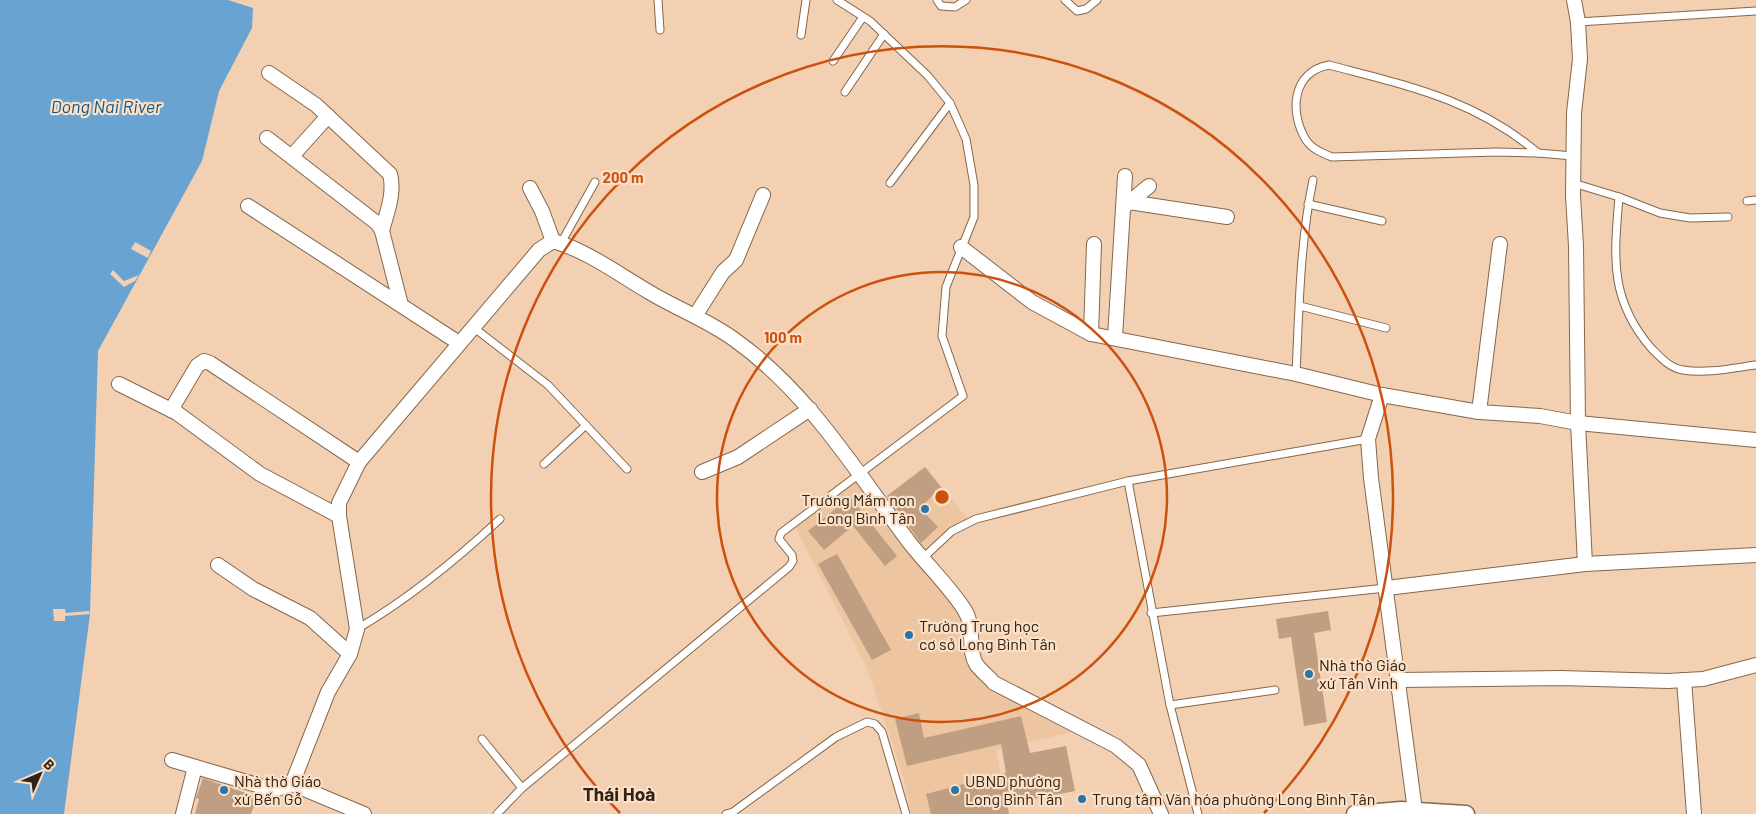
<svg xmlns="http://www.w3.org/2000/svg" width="1756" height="814" font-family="Barlow,sans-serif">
<rect width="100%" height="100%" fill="#f3d0b2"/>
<g fill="#edc5a1">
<polygon points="925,467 968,519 951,528 925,552 884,498"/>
<polygon points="857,480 959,610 963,617 970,665 1076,731 996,750 1009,814 912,814 902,772 867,668 795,527"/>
</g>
<polygon fill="#68a3d1" points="0,0 228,0 253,8 252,28 219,91 202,161 98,351 90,614 64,814 0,814"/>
<g fill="#f3d0b2">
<polygon points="135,242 151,251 148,258 131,249"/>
<polygon points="113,270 124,281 139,275 135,281 124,287 110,274"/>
<polygon points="53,609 65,609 66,613 89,611 90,614 65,616 65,621 54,621"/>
</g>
<g fill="#bf9e81">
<polygon points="925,467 941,487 920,508 938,527 921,543 887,496"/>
<polygon points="850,497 897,556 885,566 853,526 824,550 808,531"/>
<polygon points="837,554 891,650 872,660 818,564"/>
<polygon points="1328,611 1331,630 1314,633 1327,722 1304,726 1291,637 1279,639 1276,619"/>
<polygon points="919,713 924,738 1021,716 1030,753 1066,746 1075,791 1007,804 1009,814 931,814 926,794 1006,773 1001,744 907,766 895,719"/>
<polygon points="203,778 257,797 251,814 195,814 199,799 196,798"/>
</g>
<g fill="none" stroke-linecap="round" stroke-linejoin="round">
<defs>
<g id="service">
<polyline points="658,0 660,30"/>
<polyline points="937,0 941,6 955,7 966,0"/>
<polyline points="1065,0 1077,11 1086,9 1097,0"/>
<polyline points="1578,22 1756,11"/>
<polyline points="801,35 806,0"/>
<polyline points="833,61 863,17"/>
<path d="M1329 65C1408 86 1474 99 1538 153L1496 152 1332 157C1322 153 1312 149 1306 140 1289 112 1292 72 1329 65Z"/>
<polyline points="845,92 884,34"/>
<polyline points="1538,153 1573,156"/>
<polyline points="890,183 950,103"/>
<polyline points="1573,183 1619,197 1660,213 1690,218 1728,217"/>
<path d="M1619 197C1614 257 1609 300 1652 349 1661 358 1670 368 1683 370 1706 374 1733 368 1756 365"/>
<polyline points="1747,201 1756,200"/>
<polyline points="1308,204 1382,221"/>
<polyline points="561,243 595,182"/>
<polyline points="1300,306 1386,328"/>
<polyline points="473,327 548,385 627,469"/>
<path d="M1296 374C1299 309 1300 243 1313 180"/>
<polyline points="544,464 586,425"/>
<polyline points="1128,481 1170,705 1198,814"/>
<polyline points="923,558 952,531 976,519 1128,481 1368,439"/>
<polyline points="1151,613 1386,588"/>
<path d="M357 629C410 598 455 561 500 519"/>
<polyline points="1170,705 1275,690"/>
<polyline points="482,739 522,788"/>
<polyline points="497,814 522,788 789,567 793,561 792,555 779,539 781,533 963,396 942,336 946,287 974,217 974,185 966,139 950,103 928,76 870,21 837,0"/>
<polyline points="726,814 733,812 836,737 867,722 875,724 882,732 906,814"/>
</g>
<g id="minor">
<polyline points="1574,0 1578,22 1580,59 1574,113 1573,196 1576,246 1578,423 1585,564"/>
<path d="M269 73 316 105 390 174C395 193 387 212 382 231"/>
<polyline points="267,138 378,224 382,231 401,305"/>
<polyline points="292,156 328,116"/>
<polyline points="530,188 542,211 553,241"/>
<polyline points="1129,202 1227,217"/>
<polyline points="1126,205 1149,186"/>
<polyline points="248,206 459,343"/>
<polyline points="961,247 1032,302 1091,334 1296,374 1382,395 1479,412 1540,416 1578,423 1756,440"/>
<polyline points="695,316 723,272 736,260 763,195"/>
<polyline points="1091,334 1094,244"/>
<polyline points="1115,337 1125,176"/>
<polyline points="119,384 177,413 260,474 339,516"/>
<polyline points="1382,395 1368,439 1371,478 1415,811"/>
<polyline points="171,410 197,366 204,361 210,363 359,462"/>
<polyline points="1479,412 1500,244"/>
<polyline points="702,472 738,457 810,409"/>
<polyline points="218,565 253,589 310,618 350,654"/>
<polyline points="1387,588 1585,564 1756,555"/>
<polyline points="1399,680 1560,678 1668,681 1703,679 1756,665"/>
<polyline points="1684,680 1694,814"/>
<polyline points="172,760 274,790 292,784 364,814"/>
<path d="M292 784 328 692 350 654 357 629 339 516V503L359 462 539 250 553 241C588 251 618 274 649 292 677 309 708 320 735 340 808 392 856 471 909 542 927 565 948 585 964 609 976 627 967 649 976 664 981 671 989 677 994 683L1116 746 1139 765 1161 814"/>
<polyline points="183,814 195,767"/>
</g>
<polyline id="tertiary" points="1355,814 1401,810 1466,814"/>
</defs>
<use href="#service" stroke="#85674b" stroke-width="9"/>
<use href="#minor" stroke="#85674b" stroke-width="16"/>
<use href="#tertiary" stroke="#85674b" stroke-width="19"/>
<use href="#service" stroke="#fff" stroke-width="7"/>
<use href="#minor" stroke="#fff" stroke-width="14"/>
<use href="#tertiary" stroke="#fff" stroke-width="16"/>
</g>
<g fill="none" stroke="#cc510e" stroke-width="2.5">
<circle cx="942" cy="497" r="225"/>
<path d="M620 813A451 451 0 1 1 1264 813"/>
</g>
<g fill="#2a74a8" stroke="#fbdfc6" stroke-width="2">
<circle cx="925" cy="509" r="5"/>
<circle cx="909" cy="635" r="5"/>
<circle cx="1309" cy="674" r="5"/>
<circle cx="224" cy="790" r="5"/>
<circle cx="955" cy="790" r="5"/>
<circle cx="1082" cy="799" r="5"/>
</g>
<g text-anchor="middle" stroke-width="4.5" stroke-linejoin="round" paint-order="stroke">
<g font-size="16" fill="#2e2216" stroke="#fbdfc6" text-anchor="start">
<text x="915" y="506" text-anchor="end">Trường Mầm non<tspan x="915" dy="18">Long Bình Tân</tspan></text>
<text x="919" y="632">Trường Trung học<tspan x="919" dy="18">cơ sở Long Bình Tân</tspan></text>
<text x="1319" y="671">Nhà thờ Giáo<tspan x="1319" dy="18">xứ Tân Vinh</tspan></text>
<text x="234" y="787">Nhà thờ Giáo<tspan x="234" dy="18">xứ Bến Gỗ</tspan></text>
<text x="965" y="787">UBND phường<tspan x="965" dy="18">Long Bình Tân</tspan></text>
<text x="1092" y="805">Trung tâm Văn hóa phường Long Bình Tân</text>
</g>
<g font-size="18" font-style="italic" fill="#135783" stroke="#fbdfc6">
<text x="106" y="113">Dong Nai River</text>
</g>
<g font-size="19" font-weight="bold" fill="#2e2216" stroke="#fbdfc6">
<text x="619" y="801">Thái Hoà</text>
</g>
</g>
<circle cx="942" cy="497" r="8" fill="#cc510e" stroke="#fbdfc6" stroke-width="2.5"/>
<g font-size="15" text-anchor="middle" font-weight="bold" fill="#cc510e" stroke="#fbdfc6" stroke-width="4.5" stroke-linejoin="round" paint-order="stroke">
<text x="623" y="183">200 m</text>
<text x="783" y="343">100 m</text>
</g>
<g transform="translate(40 774) rotate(45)" stroke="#fbdfc6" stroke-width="4" paint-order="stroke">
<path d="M0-4L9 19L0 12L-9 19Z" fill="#2e2216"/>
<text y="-8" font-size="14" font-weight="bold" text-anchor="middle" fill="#2e2216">B</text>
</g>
</svg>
